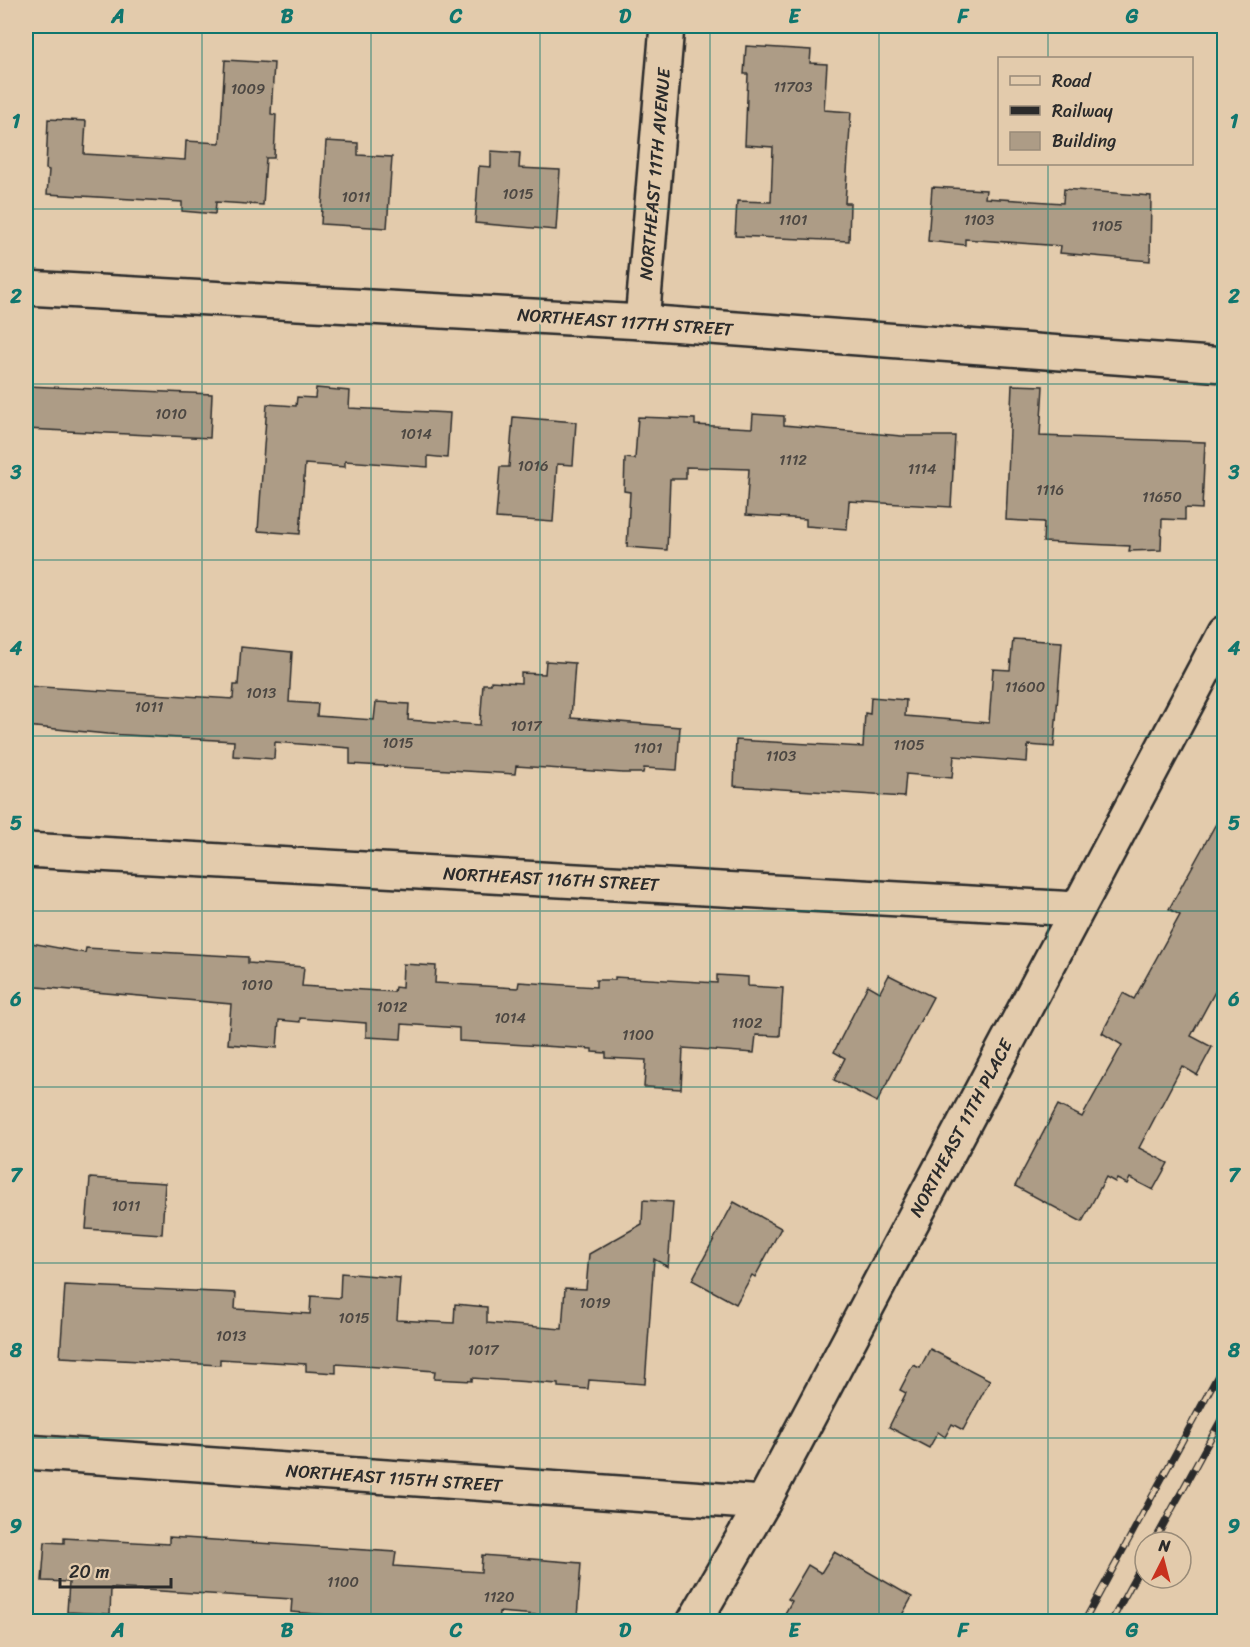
<svg xmlns="http://www.w3.org/2000/svg" width="1250" height="1647" font-family="Sriracha,sans-serif">
<rect width="100%" height="100%" fill="#e3cbac"/>
<filter id="ink" filterUnits="userSpaceOnUse"><feTurbulence type="fractalNoise" baseFrequency=".0167" numOctaves="2"/><feDisplacementMap in="SourceGraphic" scale="12" xChannelSelector="R" yChannelSelector="G"/><feConvolveMatrix kernelMatrix="1 2 1 2 8 2 1 2 1" color-interpolation-filters="sRGB"/></filter>
<g filter="url(#ink)">
<g fill="#ad9c86" stroke="#2b2b2b" stroke-width="1.5">
<polygon points="746,46 811,50 810,63 827,64 824,110 851,112 845,203 850,203 849,241 735,236 737,201 771,202 773,147 745,145 748,74 744,74"/>
<polygon points="225,60 274,63 271,114 276,115 274,158 266,158 263,205 216,202 215,214 182,211 182,202 47,194 49,170 46,169 48,119 86,121 84,154 185,160 186,141 220,143"/>
<polygon points="326,141 358,143 358,155 392,157 387,228 321,224"/>
<polygon points="491,151 520,153 519,168 560,170 556,230 475,223 479,166 491,167"/>
<polygon points="932,187 986,190 985,198 1063,203 1064,189 1151,196 1150,261 1060,253 1061,246 965,239 965,245 928,241"/>
<polygon points="1012,385 1043,386 1040,436 1205,442 1202,509 1185,508 1185,520 1162,519 1161,550 1129,551 1130,546 1043,542 1044,522 1006,520"/>
<polygon points="26,386 212,394 210,438 26,429"/>
<polygon points="316,388 350,391 349,408 450,413 447,458 428,456 428,467 345,461 345,467 305,464 300,534 258,531 267,404 296,406 297,397 315,398"/>
<polygon points="753,414 784,416 784,425 901,436 955,436 951,507 849,501 847,529 806,526 806,519 746,515 749,469 686,467 686,479 670,479 667,550 627,547 630,492 624,491 625,458 635,459 638,417 695,419 695,425 752,428"/>
<polygon points="513,417 576,422 573,465 557,464 553,522 496,518 500,467 509,467"/>
<polygon points="1013,639 1062,642 1054,747 1028,745 1027,762 954,756 952,778 906,774 904,797 734,786 736,740 863,747 865,713 870,714 871,697 906,700 905,716 989,723 993,669 1010,670"/>
<polygon points="241,647 292,652 289,702 318,704 317,716 374,720 376,702 409,704 408,720 480,725 483,684 491,684 491,681 521,683 521,673 545,674 546,661 575,663 571,718 680,727 677,770 644,768 643,773 623,773 516,766 515,774 350,764 350,748 275,742 274,759 233,756 234,741 107,734 26,726 26,686 233,699 234,685 238,685"/>
<polygon points="1224,809 1224,975 1191,1036 1212,1047 1197,1075 1182,1066 1139,1148 1168,1163 1153,1190 1130,1178 1127,1184 1117,1179 1115,1182 1106,1177 1082,1222 1015,1186 1058,1105 1082,1117 1122,1045 1102,1033 1123,993 1134,999 1180,915 1169,909"/>
<polygon points="26,942 85,953 86,948 248,957 248,963 304,967 302,986 394,992 395,987 402,988 403,964 436,966 435,983 518,988 519,982 596,987 596,980 615,980 615,977 717,983 717,975 748,977 748,986 783,988 780,1036 756,1035 754,1053 683,1048 681,1089 644,1087 646,1060 606,1058 606,1053 592,1052 592,1049 459,1041 459,1028 402,1024 401,1039 366,1037 366,1023 300,1018 300,1022 279,1020 277,1048 228,1044 231,1004 26,986"/>
<polygon points="889,975 933,997 877,1102 834,1080 845,1058 834,1052 868,985 880,992"/>
<polygon points="90,1178 165,1183 162,1234 86,1229"/>
<polygon points="643,1200 673,1202 668,1267 654,1259 645,1384 589,1380 588,1389 558,1387 558,1384 472,1378 472,1381 434,1379 435,1371 336,1364 336,1373 306,1371 306,1364 220,1359 220,1365 60,1357 65,1285 236,1293 235,1309 310,1314 311,1296 340,1298 341,1273 400,1278 397,1320 454,1323 455,1304 487,1307 487,1323 562,1329 565,1288 586,1289 589,1254 642,1224"/>
<polygon points="734,1202 781,1228 755,1277 752,1275 736,1304 692,1280"/>
<polygon points="930,1349 990,1380 963,1430 952,1424 945,1437 938,1432 929,1448 889,1427 906,1393 900,1390 913,1365 920,1368"/>
<polygon points="169,1537 396,1552 394,1566 481,1572 482,1555 581,1563 577,1618 499,1612 498,1622 416,1622 291,1612 292,1599 111,1588 110,1614 67,1612 69,1582 42,1581 45,1542 64,1543 64,1538 169,1544"/>
<polygon points="834,1552 912,1597 898,1622 780,1622 792,1601 788,1599 808,1565 821,1573"/>
</g>
<g fill="none" stroke-linecap="round" stroke-linejoin="round">
<defs>
<g id="minor">
<polyline points="26,288 642,322 1224,365"/>
<polyline points="642,322 667,26"/>
<polyline points="26,850 1077,909"/>
<polyline points="26,1452 763,1503"/>
<polyline points="694,1622 763,1503 1224,633"/>
</g>
</defs>
<use href="#minor" stroke="#2b2b2b" stroke-width="38"/>
<use href="#minor" stroke="#e3cbac" stroke-width="33"/>
<defs>
<g id="rail">
<polyline points="1154,1542 1224,1414"/>
<polyline points="1084,1622 1224,1364"/>
<polyline points="1111,1622 1145,1559"/>
</g>
</defs>
<use href="#rail" stroke="#2b2b2b" stroke-width="7"/>
<use href="#rail" stroke="#e3cbac" stroke-width="4.5" stroke-dasharray="14" stroke-linecap="butt"/>
</g>
</g>
<path fill="none" stroke="#0f766e" stroke-width="1.5" stroke-opacity="0.55" d="M202 26V1622M371 26V1622M540 26V1622M710 26V1622M879 26V1622M1048 26V58M1048 164V1622M26 209H1224M26 384H1224M26 560H1224M26 736H1224M26 911H1224M26 1087H1224M26 1263H1224M26 1438H1224"/>
<g text-anchor="middle" stroke-width="5" stroke-linejoin="round" paint-order="stroke">
<g font-size="15" fill="#4c4742">
<text x="793" y="92">11703</text>
<text x="248" y="94">1009</text>
<text x="518" y="199">1015</text>
<text x="356" y="202">1011</text>
<text x="793" y="225">1101</text>
<text x="979" y="225">1103</text>
<text x="1107" y="231">1105</text>
<text x="171" y="419">1010</text>
<text x="416" y="439">1014</text>
<text x="793" y="465">1112</text>
<text x="533" y="471">1016</text>
<text x="922" y="474">1114</text>
<text x="1050" y="495">1116</text>
<text x="1162" y="502">11650</text>
<text x="1025" y="692">11600</text>
<text x="261" y="698">1013</text>
<text x="149" y="712">1011</text>
<text x="526" y="731">1017</text>
<text x="398" y="748">1015</text>
<text x="909" y="750">1105</text>
<text x="648" y="753">1101</text>
<text x="781" y="761">1103</text>
<text x="257" y="990">1010</text>
<text x="392" y="1012">1012</text>
<text x="510" y="1023">1014</text>
<text x="747" y="1028">1102</text>
<text x="638" y="1040">1100</text>
<text x="126" y="1211">1011</text>
<text x="595" y="1308">1019</text>
<text x="354" y="1323">1015</text>
<text x="231" y="1341">1013</text>
<text x="483" y="1355">1017</text>
<text x="343" y="1587">1100</text>
<text x="499" y="1602">1120</text>
</g>
<g font-size="18" fill="#2b2b2b" stroke="#e3cbac">
<text transform="translate(655 174) rotate(-85)" y="6">NORTHEAST 11TH AVENUE</text>
<text transform="translate(625 322) rotate(4)" y="6">NORTHEAST 117TH STREET</text>
<text transform="translate(551 879) rotate(3)" y="6">NORTHEAST 116TH STREET</text>
<text transform="translate(961 1128) rotate(-62)" y="6">NORTHEAST 11TH PLACE</text>
<text transform="translate(394 1478) rotate(4)" y="6">NORTHEAST 115TH STREET</text>
</g>
</g>
<rect width="1250" height="1647" fill="none" stroke="#e3cbac" stroke-width="66"/>
<rect x="998" y="57" width="195" height="108" fill="#e3cbac" stroke="#998b78" stroke-width="1.5"/>
<rect x="1010" y="76" width="30" height="9" fill="#e3cbac" stroke="#998b78" stroke-width="1.5"/>
<text x="1052" y="87" font-size="18" fill="#2b2b2b">Road</text>
<rect x="1010" y="106" width="30" height="9" fill="#2b2b2b" stroke="#998b78" stroke-width="1.5"/>
<text x="1052" y="117" font-size="18" fill="#2b2b2b">Railway</text>
<rect x="1010" y="132" width="30" height="18" fill="#ad9c86" stroke="#998b78" stroke-width="1.5"/>
<text x="1052" y="147" font-size="18" fill="#2b2b2b">Building</text>
<g transform="translate(1163 1560) rotate(6)"><circle r="28" fill="#e3cbac" stroke="#998b78" stroke-width="1.5"/>
<path d="M0-4.5L10 22L0 15L-10 22Z" fill="#c8321e"/>
<text y="-9" font-size="16" font-weight="bold" text-anchor="middle" fill="#2b2b2b">N</text>
</g>
<path d="M60 1578v9h111v-9" fill="none" stroke="#2b2b2b" stroke-width="3"/>
<text x="69" y="1578" font-size="18" fill="#2b2b2b" stroke="#e3cbac" stroke-width="4.5" paint-order="stroke">20 m</text>
<rect x="33" y="33" width="1184" height="1581" fill="none" stroke="#0f766e" stroke-width="2"/>
<g font-size="20" text-anchor="middle" font-weight="bold" fill="#0f766e">
<text x="118" y="23">A</text>
<text x="287" y="23">B</text>
<text x="456" y="23">C</text>
<text x="625" y="23">D</text>
<text x="794" y="23">E</text>
<text x="963" y="23">F</text>
<text x="1132" y="23">G</text>
<text x="16" y="128">1</text>
<text x="1234" y="128">1</text>
<text x="16" y="303">2</text>
<text x="1234" y="303">2</text>
<text x="16" y="479">3</text>
<text x="1234" y="479">3</text>
<text x="16" y="655">4</text>
<text x="1234" y="655">4</text>
<text x="16" y="830">5</text>
<text x="1234" y="830">5</text>
<text x="16" y="1006">6</text>
<text x="1234" y="1006">6</text>
<text x="16" y="1182">7</text>
<text x="1234" y="1182">7</text>
<text x="16" y="1357">8</text>
<text x="1234" y="1357">8</text>
<text x="16" y="1533">9</text>
<text x="1234" y="1533">9</text>
<text x="118" y="1637">A</text>
<text x="287" y="1637">B</text>
<text x="456" y="1637">C</text>
<text x="625" y="1637">D</text>
<text x="794" y="1637">E</text>
<text x="963" y="1637">F</text>
<text x="1132" y="1637">G</text>
</g>
</svg>
